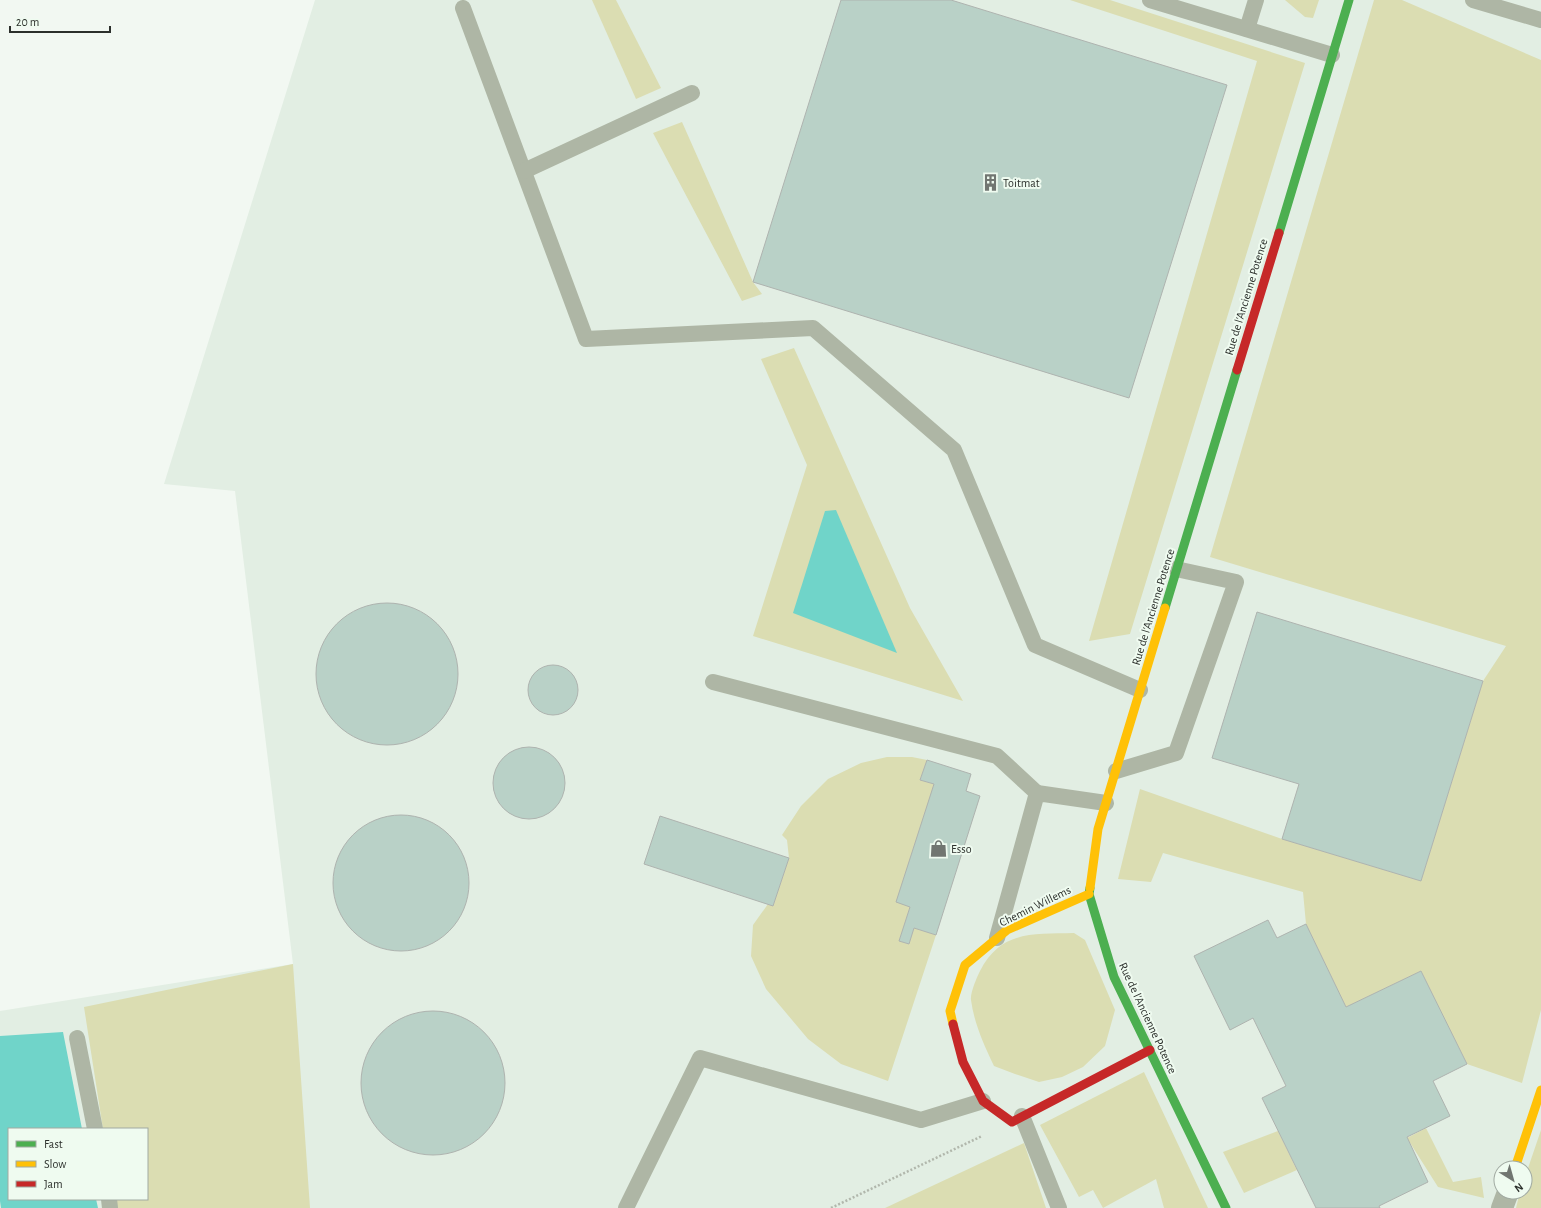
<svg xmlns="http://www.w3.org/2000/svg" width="1541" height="1208" font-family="'Alegreya Sans',sans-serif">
<rect width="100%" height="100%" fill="#f2f8f2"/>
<path fill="#e2eee3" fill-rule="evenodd" d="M315 0H1541V1208H0V1011L293 964 235 491 164 484ZM9 1129H147V1199H9ZM1501 1168H1525V1192H1501Z"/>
<g fill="#dbddb2">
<polygon points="592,0 616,0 661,88 636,99"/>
<polygon points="1070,0 1110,0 1305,63 1130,634 1089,641 1257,61"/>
<polygon points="1285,0 1319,0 1313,18 1305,17"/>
<polygon points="1374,0 1402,0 1541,60 1541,1010 1522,1083 1467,1064 1421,971 1346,1007 1306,924 1303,892 1163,853 1151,882 1118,879 1140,789 1282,839 1421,881 1483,681 1506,646 1210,557"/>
<polygon points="682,122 753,282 762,294 742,301 653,133"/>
<polygon points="794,348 910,608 963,701 753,636 807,465 761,359"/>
<polygon points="887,757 912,757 927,760 920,780 934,784 910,907 899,941 909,944 914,928 936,935 888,1081 841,1064 808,1039 766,989 751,956 753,925 768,904 773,906 789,858 787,840 782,835 801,806 828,779 861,763"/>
<path d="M1074 933 1085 940 1115 1010 1105 1046 1083 1067 1062 1077 1039 1082 1015 1074 994 1066C984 1045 974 1023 971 1000 970 993 977 977 980 971 1001 930 1034 934 1074 933Z"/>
<polygon points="293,964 310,1208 115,1208 114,1199 147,1199 147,1129 103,1129 84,1007"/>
<polygon points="1144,1072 1208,1208 1164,1208 1156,1179 1103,1208 1093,1190 1079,1197 1040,1125"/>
<polygon points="1426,1128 1453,1182 1481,1177 1484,1198 1438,1187 1407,1138"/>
<polygon points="1541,1130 1541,1208 1516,1208 1520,1192 1525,1192 1525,1177"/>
<polygon points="1278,1131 1297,1170 1244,1193 1223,1152"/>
<polygon points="1024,1143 1046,1208 885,1208"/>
</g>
<g fill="#70d4c9">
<polygon points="836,510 897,653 793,613 825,511"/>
<polygon points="63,1032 82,1129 9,1129 9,1199 96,1199 98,1208 1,1208 0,1201 0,1036"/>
</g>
<g fill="#b9d1c7" stroke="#aeb3af">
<polygon points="841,0 951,0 1227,85 1129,398 753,282"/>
<circle cx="387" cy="674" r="71"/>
<polygon points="1257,612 1483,681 1421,881 1282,839 1299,784 1212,758"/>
<circle cx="553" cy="690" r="25"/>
<circle cx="529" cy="783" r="36"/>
<polygon points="927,760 971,774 966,791 980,796 936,935 914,928 909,944 899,941 910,907 896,902 934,784 920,780"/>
<circle cx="401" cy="883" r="68"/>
<polygon points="660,816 789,858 773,906 644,864"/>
<polygon points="1268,920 1277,938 1306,924 1346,1007 1421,971 1467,1064 1433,1081 1450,1116 1407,1137 1428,1182 1379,1206 1380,1208 1316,1208 1262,1098 1286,1086 1253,1018 1230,1030 1194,956"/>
<circle cx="433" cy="1083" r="72"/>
</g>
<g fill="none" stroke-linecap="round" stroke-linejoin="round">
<polyline stroke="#b1b7ac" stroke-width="2.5" stroke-dasharray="2 2" stroke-linecap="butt" points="831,1208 982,1136"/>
<g stroke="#aeb6a5" stroke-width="16">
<polyline points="1150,0 1332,55"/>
<polyline points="1473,0 1541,20"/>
<polyline points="463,8 586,339 813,328 954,450 1035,645 1140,690"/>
<polyline points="1247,29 1256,0"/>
<polyline points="524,171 692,93"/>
<polyline points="713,682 997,756 1037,793"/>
<polyline points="1116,771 1176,753 1236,582 1176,569"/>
<polyline points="997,938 1037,793 1106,803"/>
<polyline points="77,1038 95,1129"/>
<polyline points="1022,1116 1059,1208"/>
<polyline points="109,1199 110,1208"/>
<polyline points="626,1208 700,1058 921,1120 983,1101"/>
</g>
<polyline stroke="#aeb6a5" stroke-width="22" points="1502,1208 1508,1192"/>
<g stroke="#4caf50" stroke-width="9">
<polyline points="1279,233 1349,0"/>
<polyline points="1165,608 1237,370"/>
<polyline points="1090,888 1089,894 1114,977 1226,1208"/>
</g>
<g stroke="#ffc107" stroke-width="9">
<polyline points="1090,888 1098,829 1165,608"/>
<polyline points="953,1024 950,1011 965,965 1007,930 1089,894"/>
<polyline points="1515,1168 1541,1090"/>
</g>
<g stroke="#c62828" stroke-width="9">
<polyline points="1237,370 1279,233"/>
<polyline points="953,1024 963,1062 983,1101 1012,1122 1150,1050"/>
</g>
</g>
<defs>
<symbol id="building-bare" viewBox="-9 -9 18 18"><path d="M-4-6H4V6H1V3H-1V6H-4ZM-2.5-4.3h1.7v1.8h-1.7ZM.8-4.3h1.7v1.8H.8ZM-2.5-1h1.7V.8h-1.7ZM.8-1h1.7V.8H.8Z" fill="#717671" stroke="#effbf0" stroke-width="2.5" paint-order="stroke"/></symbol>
<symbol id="shop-bare" viewBox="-9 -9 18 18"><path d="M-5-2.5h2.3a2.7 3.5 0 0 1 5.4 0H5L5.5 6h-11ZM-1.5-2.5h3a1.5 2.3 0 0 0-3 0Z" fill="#717671" stroke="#effbf0" stroke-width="2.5" paint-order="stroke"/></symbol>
</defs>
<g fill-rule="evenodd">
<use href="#building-bare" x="978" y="170" width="25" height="25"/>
<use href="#shop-bare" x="926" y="836" width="25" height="25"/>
</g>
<g text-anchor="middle" stroke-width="4" stroke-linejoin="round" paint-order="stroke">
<g font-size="12" fill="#2c302c" stroke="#effbf0" text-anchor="start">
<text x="1003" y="187">Toitmat</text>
<text x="951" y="853">Esso</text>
</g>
<g font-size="12" fill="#2c302c" stroke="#effbf0">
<text transform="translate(1246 297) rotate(-73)" y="4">Rue de l'Ancienne Potence</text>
<text transform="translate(1153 607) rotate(-73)" y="4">Rue de l'Ancienne Potence</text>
<text transform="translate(1035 906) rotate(-26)" y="4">Chemin Willems</text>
<text transform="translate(1148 1018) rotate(65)" y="4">Rue de l'Ancienne Potence</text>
</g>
</g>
<rect x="8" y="1128" width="140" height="72" fill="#effbf0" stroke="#a1aaa2"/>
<rect x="16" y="1141" width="20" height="6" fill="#4caf50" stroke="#a1aaa2"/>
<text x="44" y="1148" font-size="12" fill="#2c302c">Fast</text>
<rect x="16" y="1161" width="20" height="6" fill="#ffc107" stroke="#a1aaa2"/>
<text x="44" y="1168" font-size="12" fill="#2c302c">Slow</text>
<rect x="16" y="1181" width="20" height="6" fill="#c62828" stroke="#a1aaa2"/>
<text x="44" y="1188" font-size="12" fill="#2c302c">Jam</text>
<g transform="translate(1513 1180) rotate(143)"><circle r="19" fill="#effbf0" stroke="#a1aaa2"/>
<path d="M0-3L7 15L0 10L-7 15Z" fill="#717671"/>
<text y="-6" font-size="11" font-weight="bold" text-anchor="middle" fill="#2c302c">N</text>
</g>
<path d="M10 26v6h100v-6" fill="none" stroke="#2c302c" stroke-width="2"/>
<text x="16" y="26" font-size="12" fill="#2c302c" stroke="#effbf0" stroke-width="3" paint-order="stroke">20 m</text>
</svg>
